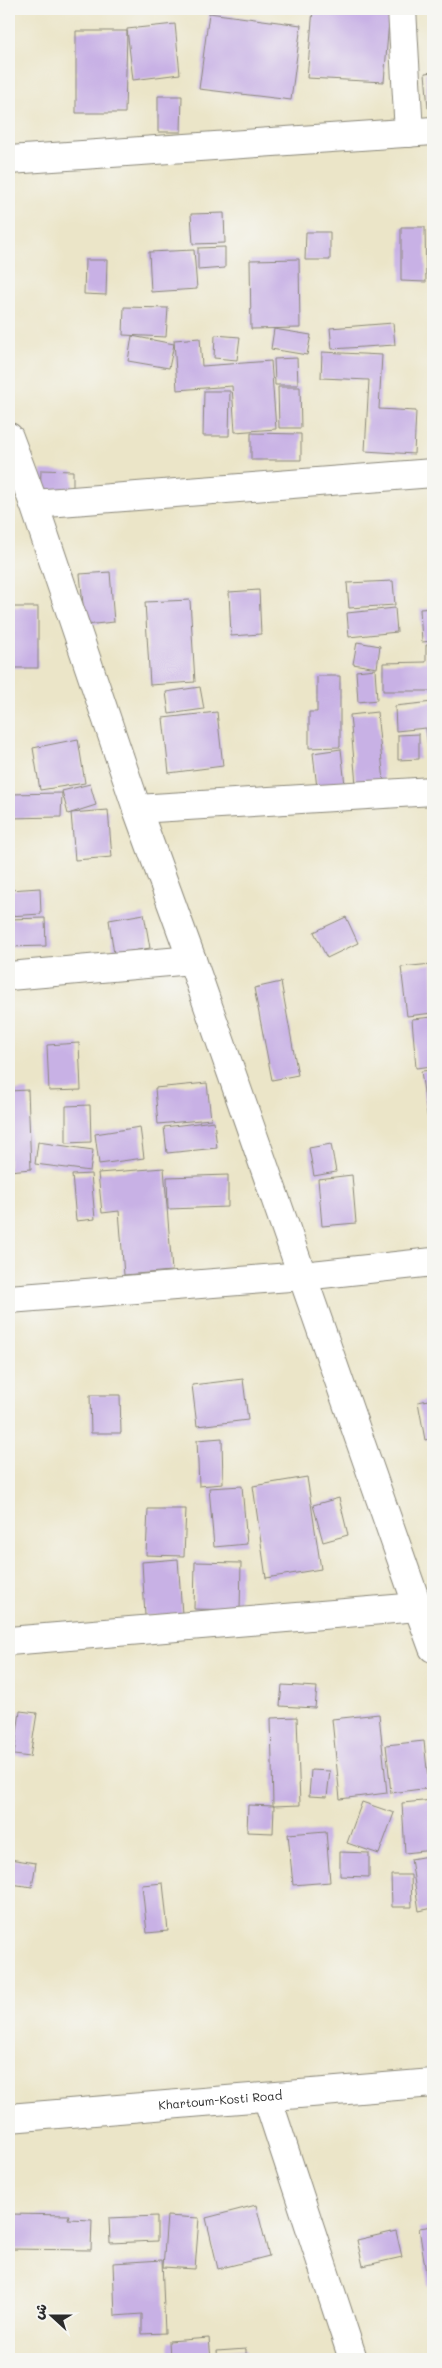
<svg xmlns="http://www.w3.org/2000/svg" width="442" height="2368" font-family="Mali,'Playpen Sans Arabic',sans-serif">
<rect width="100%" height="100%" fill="#f6f6f2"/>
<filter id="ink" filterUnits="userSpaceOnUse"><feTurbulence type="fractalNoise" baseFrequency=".02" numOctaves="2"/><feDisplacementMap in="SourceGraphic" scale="10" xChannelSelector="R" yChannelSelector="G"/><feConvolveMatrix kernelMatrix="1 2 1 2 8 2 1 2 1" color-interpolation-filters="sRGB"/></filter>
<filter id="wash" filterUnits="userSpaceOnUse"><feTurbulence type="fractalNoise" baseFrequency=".0096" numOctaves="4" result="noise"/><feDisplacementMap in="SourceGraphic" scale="20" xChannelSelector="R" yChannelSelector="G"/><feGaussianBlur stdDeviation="1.12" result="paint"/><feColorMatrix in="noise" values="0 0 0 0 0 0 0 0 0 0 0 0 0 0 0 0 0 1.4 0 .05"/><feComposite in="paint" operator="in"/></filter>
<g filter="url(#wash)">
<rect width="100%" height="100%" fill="#ebe5c8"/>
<g id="blocks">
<g fill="#c8b1e5">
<polygon points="313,9 390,9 384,82 307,78"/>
<polygon points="209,13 301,25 291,100 199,89"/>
<polygon points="175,24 180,74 133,80 127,29"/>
<polygon points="76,31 127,31 125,113 76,113"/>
<polygon points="433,72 433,107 428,108 425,73"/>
<polygon points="158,96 182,96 181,132 158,132"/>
<polygon points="224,213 225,243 193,244 191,214"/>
<polygon points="401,227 425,227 426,282 401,281"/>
<polygon points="306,232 330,232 330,260 305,260"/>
<polygon points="225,247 225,268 198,270 198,248"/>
<polygon points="194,250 197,289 151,292 149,252"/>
<polygon points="299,259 300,328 251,329 250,260"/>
<polygon points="85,260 107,260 106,295 84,294"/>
<polygon points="124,307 168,308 166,337 123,335"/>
<polygon points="393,323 395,345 332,349 330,328"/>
<polygon points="274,329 311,335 307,355 271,349"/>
<polygon points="215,335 240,337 237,360 214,358"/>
<polygon points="132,336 174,344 169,368 128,361"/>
<polygon points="200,338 202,366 271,361 276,429 235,432 232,386 177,390 174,340"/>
<polygon points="322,352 382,355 379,409 416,411 414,454 365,451 369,380 321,378"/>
<polygon points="297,358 298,385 275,385 274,359"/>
<polygon points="278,387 300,387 301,428 279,428"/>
<polygon points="204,391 230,391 229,436 203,436"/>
<polygon points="251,433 301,434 301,460 251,460"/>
<polygon points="41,470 73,471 73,501 40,501"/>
<polygon points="110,572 114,622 85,625 80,574"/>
<polygon points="393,581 395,605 349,608 347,583"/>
<polygon points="259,590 261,634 231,636 229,592"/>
<polygon points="190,600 195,682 150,685 145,602"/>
<rect x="9" y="607" width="29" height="61"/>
<polygon points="395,608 397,632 349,637 347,613"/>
<polygon points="433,608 433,641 422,642 420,609"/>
<polygon points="357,642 380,646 377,668 353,664"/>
<polygon points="426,645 433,645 433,691 383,691 383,663 426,662"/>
<polygon points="375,669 377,700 358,702 356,671"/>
<polygon points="317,676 340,676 340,747 309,748 309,712 317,712"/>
<polygon points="200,687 204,709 169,714 166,692"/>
<polygon points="433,702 433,750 428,750 426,728 396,731 395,706"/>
<polygon points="217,712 223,766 169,773 163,718"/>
<polygon points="377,712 384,782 356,785 350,715"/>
<polygon points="419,734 419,759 398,760 398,735"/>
<polygon points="78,739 85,783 40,790 33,748"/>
<polygon points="341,749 345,785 317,788 313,753"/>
<polygon points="90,784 96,805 68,814 62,791"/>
<polygon points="62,793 61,817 9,818 9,794"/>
<polygon points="108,810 112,857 75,860 71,813"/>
<polygon points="40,888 41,914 9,916 9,890"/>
<polygon points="144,914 150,948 114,954 109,920"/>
<polygon points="346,917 358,943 327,958 314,932"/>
<polygon points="45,918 46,946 9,947 9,919"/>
<polygon points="432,964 433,1013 407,1016 401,967"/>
<polygon points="281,982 298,1075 272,1080 254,988"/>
<polygon points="433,1017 433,1066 416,1068 412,1019"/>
<polygon points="79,1043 81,1090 49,1091 47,1045"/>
<polygon points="433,1070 433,1120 428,1121 421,1071"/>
<polygon points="207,1083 211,1119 158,1124 155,1088"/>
<polygon points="28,1090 31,1169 9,1171 9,1091"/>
<polygon points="90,1105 91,1142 66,1143 66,1106"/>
<polygon points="214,1121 217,1148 167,1153 164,1127"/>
<polygon points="140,1127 144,1158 99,1164 95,1134"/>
<polygon points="38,1142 93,1150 90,1171 35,1164"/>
<polygon points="331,1144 336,1172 314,1176 309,1148"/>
<polygon points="164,1168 172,1271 124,1275 119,1211 102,1213 98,1173"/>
<polygon points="91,1174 95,1219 76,1221 72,1175"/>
<polygon points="228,1175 228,1207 168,1209 167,1177"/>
<polygon points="352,1175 356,1223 322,1226 318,1179"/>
<polygon points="243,1379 248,1420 197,1426 192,1385"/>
<polygon points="90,1395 120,1395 121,1433 91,1433"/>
<polygon points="433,1399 433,1438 425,1440 418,1402"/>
<polygon points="222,1438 223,1484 199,1486 197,1440"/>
<polygon points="307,1477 321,1569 266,1578 253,1486"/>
<polygon points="242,1486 247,1544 214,1547 209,1488"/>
<polygon points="339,1498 348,1535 323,1542 313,1505"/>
<polygon points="148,1509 186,1509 184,1556 146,1555"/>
<polygon points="178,1559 182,1614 145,1616 142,1562"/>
<polygon points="195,1562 241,1563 240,1610 194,1609"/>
<polygon points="282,1685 317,1687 315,1708 280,1706"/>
<polygon points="9,1710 11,1710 13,1754 9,1754"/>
<polygon points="20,1711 37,1713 30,1757 14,1755"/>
<polygon points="379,1714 387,1793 340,1799 332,1719"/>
<polygon points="297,1717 300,1805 273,1806 271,1718"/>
<polygon points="424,1741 429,1788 391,1793 386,1745"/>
<polygon points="311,1770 330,1771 327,1797 309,1796"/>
<polygon points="433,1800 433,1850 405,1853 402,1803"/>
<polygon points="362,1802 394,1813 379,1854 347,1843"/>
<polygon points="248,1805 274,1806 273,1833 247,1832"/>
<polygon points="326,1831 330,1882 293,1885 288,1834"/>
<polygon points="340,1852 369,1853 369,1877 340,1876"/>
<polygon points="433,1855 433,1908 419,1911 411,1859"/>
<polygon points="9,1859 36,1863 32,1887 11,1884 10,1913"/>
<polygon points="391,1875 411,1875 412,1907 392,1907"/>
<polygon points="163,1883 168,1931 147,1933 142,1885"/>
<polygon points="256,2205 269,2256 218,2269 206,2218"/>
<polygon points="9,2214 69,2215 68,2219 92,2220 91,2250 9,2249"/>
<polygon points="157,2216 157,2241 110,2243 109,2218"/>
<polygon points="167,2216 199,2218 195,2269 163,2267"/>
<polygon points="433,2226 433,2285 428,2286 419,2228"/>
<polygon points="396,2231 402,2257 363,2266 357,2240"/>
<polygon points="162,2260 165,2333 142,2334 142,2314 115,2316 113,2263"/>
<polygon points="209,2338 211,2359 170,2359 169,2341"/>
<polygon points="246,2349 246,2359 218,2359 217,2351"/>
</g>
</g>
</g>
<g filter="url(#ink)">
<use href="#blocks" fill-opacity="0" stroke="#8b887a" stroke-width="1"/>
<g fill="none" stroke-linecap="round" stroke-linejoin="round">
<defs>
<g id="minor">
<polyline points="402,9 409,133"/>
<polyline points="9,160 433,131"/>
<polyline points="9,437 34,504 137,809 192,960 418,1607 9,1641"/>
<polyline points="34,504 433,473"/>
<polyline points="137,809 433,791"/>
<polyline points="9,976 192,960"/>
<polyline points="9,1299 303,1276 433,1262"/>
<polyline points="418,1607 433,1648"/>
<polyline points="267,2097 353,2359"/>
</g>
<g id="highway">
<path id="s1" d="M9 2118 433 2083"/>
</g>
</defs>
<use href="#minor" stroke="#8b887a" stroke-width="30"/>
<use href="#highway" stroke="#8b887a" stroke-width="30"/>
<use href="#minor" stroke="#fff" stroke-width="28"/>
<use href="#highway" stroke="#fff" stroke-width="28"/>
</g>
</g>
<g text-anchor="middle" stroke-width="5" stroke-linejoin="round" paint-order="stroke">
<g font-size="12" fill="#2b2b2b" stroke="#f6f6f2">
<text dy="4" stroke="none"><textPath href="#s1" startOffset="212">Khartoum-Kosti Road</textPath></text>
</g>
</g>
<rect width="442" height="2368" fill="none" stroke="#f6f6f2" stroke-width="30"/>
<g transform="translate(52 2316) rotate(291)" stroke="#f6f6f2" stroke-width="4" paint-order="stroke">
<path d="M0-4L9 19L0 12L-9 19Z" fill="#2b2b2b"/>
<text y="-8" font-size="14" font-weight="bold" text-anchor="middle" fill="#2b2b2b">ش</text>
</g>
</svg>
